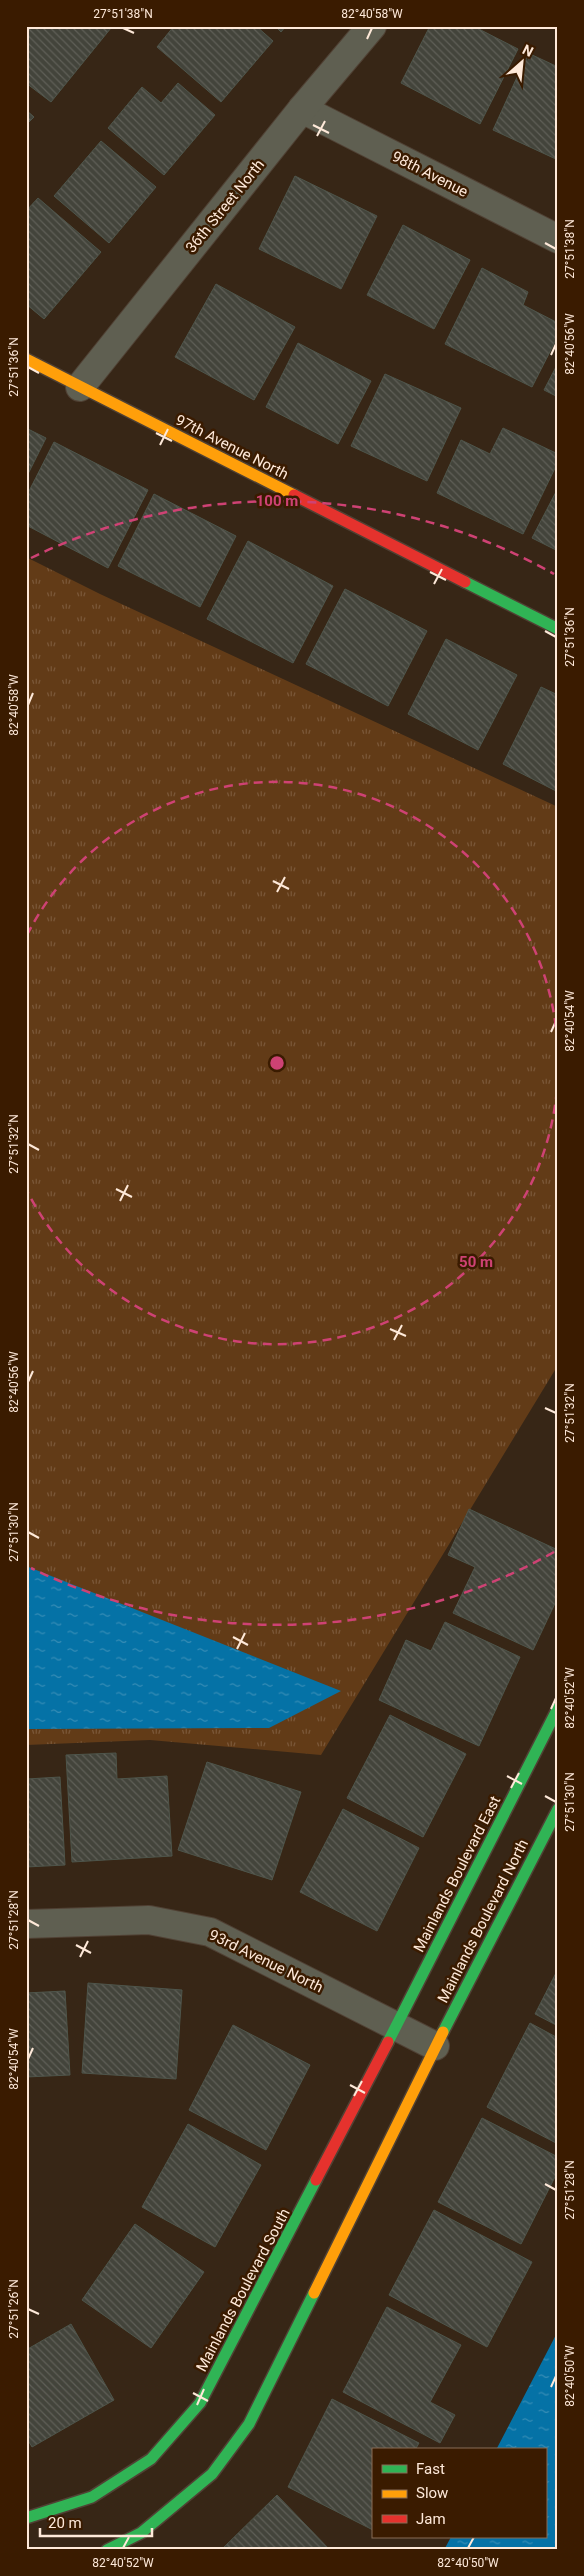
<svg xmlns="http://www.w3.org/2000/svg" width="584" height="2576" font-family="Roboto,sans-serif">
<defs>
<pattern id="grass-tufts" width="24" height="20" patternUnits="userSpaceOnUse" patternTransform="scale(1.25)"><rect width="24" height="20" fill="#623b17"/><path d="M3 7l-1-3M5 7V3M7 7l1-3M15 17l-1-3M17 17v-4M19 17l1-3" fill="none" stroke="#7a5738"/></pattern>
<pattern id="water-ripples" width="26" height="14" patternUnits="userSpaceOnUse" patternTransform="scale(1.25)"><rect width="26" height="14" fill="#0572a6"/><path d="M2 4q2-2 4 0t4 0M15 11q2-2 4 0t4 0" fill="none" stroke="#378db6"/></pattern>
<pattern id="building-back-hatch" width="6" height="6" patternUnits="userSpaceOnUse" patternTransform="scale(1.25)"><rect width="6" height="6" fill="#43443b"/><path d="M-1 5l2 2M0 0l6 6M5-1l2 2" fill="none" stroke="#5f5f57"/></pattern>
</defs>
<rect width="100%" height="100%" fill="#372616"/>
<polygon fill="url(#grass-tufts)" points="26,557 100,594 558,807 558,1365 321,1755 150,1740 26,1745"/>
<g fill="url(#water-ripples)">
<polygon points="26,1566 341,1691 269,1728 26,1729"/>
<polygon points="558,2331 558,2550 444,2550 451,2537 545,2537 545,2450 496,2450"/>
</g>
<g fill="url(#building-back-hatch)" stroke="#4e554b">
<polygon points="26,26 109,26 111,28 51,102 26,83"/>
<polygon points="174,26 256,26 273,41 221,102 157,47"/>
<polygon points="275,26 286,26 281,32"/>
<polygon points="430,26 473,26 518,49 480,124 401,83"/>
<polygon points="528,53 558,67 558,160 493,130"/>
<polygon points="178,83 215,115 164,175 108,128 142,87 161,103"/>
<polygon points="26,110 34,117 26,125"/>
<polygon points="101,141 156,187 109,243 54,196"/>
<polygon points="295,176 377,216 341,289 259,249"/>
<polygon points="38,198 101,252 44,319 26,304 26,211"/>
<polygon points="403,225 470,260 434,329 367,295"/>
<polygon points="482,268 528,292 523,305 558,323 558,336 532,387 445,344"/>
<polygon points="216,284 295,327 254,400 175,357"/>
<polygon points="298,343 371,381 338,444 266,407"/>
<polygon points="558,363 558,397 544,390"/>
<polygon points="385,374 461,408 427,481 351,446"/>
<polygon points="26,428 46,438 26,478"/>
<polygon points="503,428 558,454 558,462 523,534 437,493 461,440 490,454"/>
<polygon points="54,442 148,490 108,568 26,525 26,497"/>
<polygon points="558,488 558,551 532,538"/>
<polygon points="154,494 236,536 200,607 118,566"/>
<polygon points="248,541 333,586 293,663 207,619"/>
<polygon points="345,589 427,631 388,706 306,664"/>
<polygon points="446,639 517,675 478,750 408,714"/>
<polygon points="541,687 558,695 558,792 503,764"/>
<polygon points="469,1509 558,1550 558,1597 533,1650 453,1613 475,1567 448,1555"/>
<polygon points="445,1622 520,1657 479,1746 379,1700 406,1640 431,1651"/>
<polygon points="390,1715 466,1754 423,1837 347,1798"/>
<polygon points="116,1753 117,1779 167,1776 172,1856 72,1862 66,1755"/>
<polygon points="207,1762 301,1792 272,1880 178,1850"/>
<polygon points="26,1766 27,1779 60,1777 65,1865 26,1867"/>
<polygon points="343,1809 419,1848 377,1931 300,1892"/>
<polygon points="558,1969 558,2026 535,2014"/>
<polygon points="88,1983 182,1990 176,2079 82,2073"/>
<polygon points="65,1991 70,2075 26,2077 26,1993"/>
<polygon points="530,2023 558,2038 558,2144 487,2107"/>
<polygon points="233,2025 310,2065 266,2150 189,2110"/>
<polygon points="482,2118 558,2157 558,2171 521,2244 438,2202"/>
<polygon points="188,2124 261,2165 215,2247 142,2207"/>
<polygon points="434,2210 532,2262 487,2347 389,2295"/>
<polygon points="135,2224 204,2272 151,2348 82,2300"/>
<polygon points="387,2307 461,2345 430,2402 455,2415 440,2443 343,2392"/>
<polygon points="71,2324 114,2400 32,2447 26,2437 26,2350"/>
<polygon points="332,2399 419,2443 415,2450 373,2450 373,2530 288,2487"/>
<polygon points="277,2495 330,2550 221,2550"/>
</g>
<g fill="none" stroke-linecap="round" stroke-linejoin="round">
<defs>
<g id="street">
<polyline points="302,109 558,239"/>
<polyline points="80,387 302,109 372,26"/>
<polyline points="26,1924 149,1920 210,1932 435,2046"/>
</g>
<g id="fast">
<polyline points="465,582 558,629"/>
<polyline points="443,2032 558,1809"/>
<polyline points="388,2042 558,1708"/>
<polyline points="26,2518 92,2497 151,2459 200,2403 316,2180"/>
<polyline points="107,2550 141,2533 212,2474 249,2424 314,2293"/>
</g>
<g id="slow">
<polyline points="26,359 294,495"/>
<polyline points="314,2293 443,2032"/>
</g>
<g id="jam">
<polyline points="294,495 465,582"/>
<polyline points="316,2180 388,2042"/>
</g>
</defs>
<use href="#street" stroke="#504134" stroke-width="30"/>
<use href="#fast" stroke="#504134" stroke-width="14"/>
<use href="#slow" stroke="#504134" stroke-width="14"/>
<use href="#jam" stroke="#504134" stroke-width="14"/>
<use href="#street" stroke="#5f5f51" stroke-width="28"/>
<use href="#fast" stroke="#30b455" stroke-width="11"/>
<use href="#slow" stroke="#ff9f0a" stroke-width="11"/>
<use href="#jam" stroke="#e5322d" stroke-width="11"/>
</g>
<path fill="none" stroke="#fee9d9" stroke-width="2" d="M123 28 134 33M367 39 372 28M313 125 329 133M317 136 325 121M545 243 556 249M551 355 556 344M28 367 39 373M156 433 172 441M160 445 168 429M430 572 446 580M434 584 442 569M545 631 556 637M28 705 33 693M273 881 289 889M277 892 285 877M551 1032 556 1021M28 1144 39 1150M116 1189 132 1197M120 1201 128 1185M390 1329 406 1336M394 1340 402 1325M28 1382 33 1371M545 1408 556 1413M28 1532 39 1538M233 1637 248 1645M237 1649 245 1633M551 1709 556 1698M507 1776 522 1784M511 1788 519 1773M545 1796 556 1802M28 1920 39 1926M76 1945 91 1953M80 1957 88 1941M28 2059 33 2048M350 2085 365 2093M354 2096 362 2081M545 2184 556 2190M28 2309 39 2314M551 2387 556 2376M193 2393 208 2401M197 2405 204 2389M123 2548 129 2537M468 2548 474 2537"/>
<g fill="none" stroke="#ce4274" stroke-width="2.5" stroke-dasharray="9 6">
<path d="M558 1075A281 281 0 0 1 27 1191M27 935A281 281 0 0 1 558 1051"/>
<path d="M554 1552A562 562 0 0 1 31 1568M31 558A562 562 0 0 1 554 574"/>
</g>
<g text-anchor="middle" stroke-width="5" stroke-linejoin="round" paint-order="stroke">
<g font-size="15" fill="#fee9d9" stroke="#3a1b00">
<text transform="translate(430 174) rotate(27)" y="5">98th Avenue</text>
<text transform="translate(225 206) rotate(-51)" y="5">36th Street North</text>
<text transform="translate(232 447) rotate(27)" y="5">97th Avenue North</text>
<text transform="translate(457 1874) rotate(-63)" y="5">Mainlands Boulevard East</text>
<text transform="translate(483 1921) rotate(-63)" y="5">Mainlands Boulevard North</text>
<text transform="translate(266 1961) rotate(26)" y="5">93rd Avenue North</text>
<text transform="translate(243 2290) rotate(-62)" y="5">Mainlands Boulevard South</text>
</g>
</g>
<circle cx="277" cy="1063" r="8" fill="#ce4274" stroke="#3a1b00" stroke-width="2.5"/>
<g font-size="15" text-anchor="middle" font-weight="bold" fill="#ce4274" stroke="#3a1b00" stroke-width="5" stroke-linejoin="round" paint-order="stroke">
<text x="277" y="506">100 m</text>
<text x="476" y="1267">50 m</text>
</g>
<rect width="584" height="2576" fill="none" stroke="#3a1b00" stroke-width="55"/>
<rect x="372" y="2448" width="175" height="90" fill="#3a1b00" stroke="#886d57"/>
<rect x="382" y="2465" width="25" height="8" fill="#30b455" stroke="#886d57"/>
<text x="416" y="2474" font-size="15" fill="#fee9d9">Fast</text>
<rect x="382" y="2490" width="25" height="8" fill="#ff9f0a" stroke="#886d57"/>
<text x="416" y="2498" font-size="15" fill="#fee9d9">Slow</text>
<rect x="382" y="2515" width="25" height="8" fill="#e5322d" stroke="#886d57"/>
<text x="416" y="2524" font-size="15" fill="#fee9d9">Jam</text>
<g transform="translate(522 62) rotate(27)" stroke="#3a1b00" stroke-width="4" paint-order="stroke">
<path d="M0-4L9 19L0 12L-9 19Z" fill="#fee9d9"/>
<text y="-8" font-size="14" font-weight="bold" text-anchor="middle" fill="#fee9d9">N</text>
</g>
<path d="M40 2528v8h112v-8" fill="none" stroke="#fee9d9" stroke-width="2.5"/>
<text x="48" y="2528" font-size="15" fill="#fee9d9" stroke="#3a1b00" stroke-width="4" paint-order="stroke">20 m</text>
<rect x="28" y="28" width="528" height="2520" fill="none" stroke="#fee9d9" stroke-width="2"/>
<g font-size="12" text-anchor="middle" fill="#fee9d9">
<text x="123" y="18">27°51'38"N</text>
<text x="372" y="18">82°40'58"W</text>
<text transform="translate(570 249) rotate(-90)" y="4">27°51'38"N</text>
<text transform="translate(570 344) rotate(-90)" y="4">82°40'56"W</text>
<text transform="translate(14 367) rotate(-90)" y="4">27°51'36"N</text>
<text transform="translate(570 637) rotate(-90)" y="4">27°51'36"N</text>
<text transform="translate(14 705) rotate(-90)" y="4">82°40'58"W</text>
<text transform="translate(570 1021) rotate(-90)" y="4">82°40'54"W</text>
<text transform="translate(14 1144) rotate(-90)" y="4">27°51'32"N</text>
<text transform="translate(14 1382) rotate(-90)" y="4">82°40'56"W</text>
<text transform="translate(570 1413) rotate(-90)" y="4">27°51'32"N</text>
<text transform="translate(14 1532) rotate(-90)" y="4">27°51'30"N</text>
<text transform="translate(570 1698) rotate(-90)" y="4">82°40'52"W</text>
<text transform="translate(570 1802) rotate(-90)" y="4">27°51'30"N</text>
<text transform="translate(14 1920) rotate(-90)" y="4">27°51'28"N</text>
<text transform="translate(14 2059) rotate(-90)" y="4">82°40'54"W</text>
<text transform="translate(570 2190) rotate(-90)" y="4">27°51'28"N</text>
<text transform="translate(14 2309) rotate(-90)" y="4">27°51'26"N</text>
<text transform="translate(570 2376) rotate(-90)" y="4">82°40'50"W</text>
<text x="123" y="2567">82°40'52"W</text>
<text x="468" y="2567">82°40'50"W</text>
</g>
</svg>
